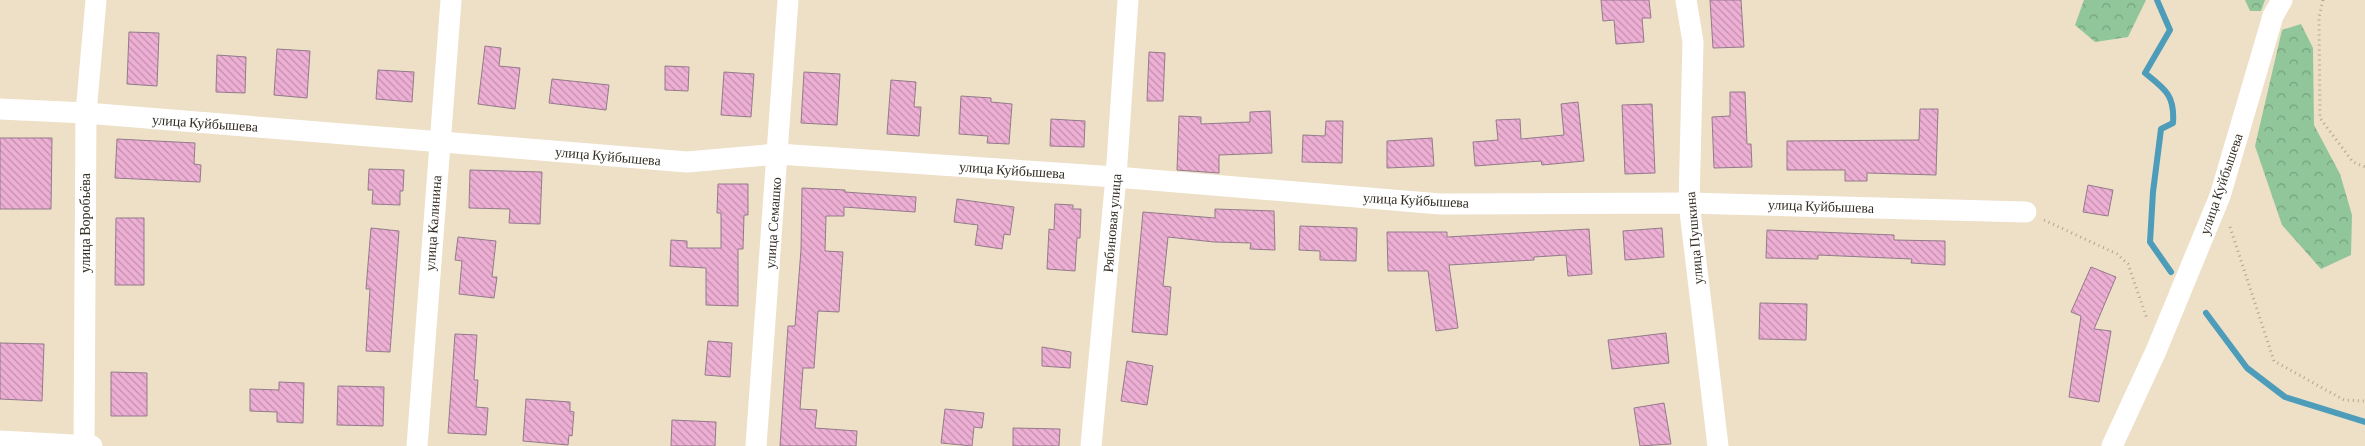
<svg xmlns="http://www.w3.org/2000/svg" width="2365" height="446" font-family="'Crimson Pro',serif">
<defs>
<pattern id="forest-crowns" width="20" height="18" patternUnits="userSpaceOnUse" patternTransform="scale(1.25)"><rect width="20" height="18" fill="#91c69b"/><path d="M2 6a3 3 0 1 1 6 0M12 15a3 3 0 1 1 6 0" fill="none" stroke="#77a17e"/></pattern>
<pattern id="building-back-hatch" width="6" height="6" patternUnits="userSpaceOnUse" patternTransform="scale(1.25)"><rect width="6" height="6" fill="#eeafd5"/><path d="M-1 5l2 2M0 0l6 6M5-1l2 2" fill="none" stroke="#c28fad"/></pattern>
</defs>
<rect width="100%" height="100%" fill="#eedfc7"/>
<g fill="url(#forest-crowns)">
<polygon points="2084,0 2146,0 2128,37 2095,42 2075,25"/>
<polygon points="2245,0 2265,0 2261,11 2250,11"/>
<polygon points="2301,24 2313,48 2314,125 2340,174 2352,215 2351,255 2321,269 2282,225 2255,146 2282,30"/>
</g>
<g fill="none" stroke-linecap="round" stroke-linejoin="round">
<g stroke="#4c9cba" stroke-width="6">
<path d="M2157 0 2170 30 2145 73C2165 89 2175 95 2173 123L2161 129 2153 192 2150 242 2171 272"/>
<polyline points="2206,313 2247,368 2285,397 2365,422"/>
</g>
</g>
<g fill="url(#building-back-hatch)" stroke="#937b89">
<polygon points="1601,0 1649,0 1651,18 1642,18 1644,42 1616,44 1614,20 1603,21"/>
<polygon points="1710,0 1741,0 1744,47 1713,48"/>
<polygon points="129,32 159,33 157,86 127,84"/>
<polygon points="485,46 501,48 499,66 520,68 515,109 478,104"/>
<polygon points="277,49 310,51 307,98 274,95"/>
<polygon points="1149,52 1165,53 1163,101 1147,101"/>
<polygon points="217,55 246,57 245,93 216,92"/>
<polygon points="665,66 689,67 688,91 665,90"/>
<polygon points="378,70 414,72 412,102 376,99"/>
<polygon points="724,72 754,74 751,117 721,115"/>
<polygon points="804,72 840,74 837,125 801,123"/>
<polygon points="552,79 609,85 606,110 549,103"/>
<polygon points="891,80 916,82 914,107 921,107 919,136 887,134"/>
<polygon points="1730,92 1745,92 1747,144 1751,144 1752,167 1714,168 1712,117 1730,116"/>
<polygon points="961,96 991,98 991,102 1012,104 1009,144 987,143 988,136 959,134"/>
<polygon points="1578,102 1584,161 1542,165 1541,161 1475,166 1473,142 1498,140 1496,120 1520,119 1521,139 1564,135 1561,104"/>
<polygon points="1652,104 1655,173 1625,174 1622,105"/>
<polygon points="1920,109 1938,109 1936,175 1867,173 1867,181 1845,181 1845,170 1787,170 1787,141 1919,140"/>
<polygon points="1270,111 1272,153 1219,155 1219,173 1177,170 1179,116 1201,117 1201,124 1250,122 1250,112"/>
<polygon points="1051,119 1085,121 1084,147 1050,146"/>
<polygon points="1326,121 1343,121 1342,163 1302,162 1303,135 1325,136"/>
<polygon points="0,138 52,138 51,209 0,209"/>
<polygon points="1432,138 1434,166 1387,168 1387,141"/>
<polygon points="117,139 195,143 194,164 201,165 200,182 115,178"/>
<polygon points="369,169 404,170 403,191 400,191 400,205 372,204 373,190 368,190"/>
<polygon points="470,170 542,172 540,224 509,223 510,209 469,208"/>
<polygon points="718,184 748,184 748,215 744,215 743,249 738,249 738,306 706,305 706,268 670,266 671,240 687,241 687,248 721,248 721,213 717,213"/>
<polygon points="2088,185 2113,190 2108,216 2083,212"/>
<polygon points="802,188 845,190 845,192 916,197 915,212 844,207 844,216 826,216 825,251 843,252 839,312 818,311 814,368 803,368 800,409 817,410 815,428 857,431 856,446 780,446 788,326 795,326 801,250"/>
<polygon points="957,199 1014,207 1010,235 1004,234 1002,249 975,245 978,225 954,222"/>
<polygon points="1055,204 1073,205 1073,209 1081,209 1080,238 1077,238 1075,271 1047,269 1049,229 1054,230"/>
<polygon points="1215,209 1274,211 1275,250 1250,249 1251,243 1214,242 1168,237 1163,286 1171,287 1167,335 1132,332 1143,212 1215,218"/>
<polygon points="116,218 144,218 144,285 115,285"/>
<polygon points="1300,226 1357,228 1356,261 1320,260 1320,251 1299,250"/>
<polygon points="371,228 399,231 390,352 366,351 370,289 366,289"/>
<polygon points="1662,228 1664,257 1625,260 1623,231"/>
<polygon points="1589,229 1592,274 1568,276 1566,255 1534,257 1534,260 1449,265 1458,328 1436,331 1428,271 1388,271 1387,232 1447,232 1447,237"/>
<polygon points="1767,230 1894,235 1894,240 1945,241 1945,265 1911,263 1912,259 1818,255 1818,259 1766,258"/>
<polygon points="458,237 496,241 492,277 497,277 494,298 459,294 462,261 455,260"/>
<polygon points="2091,267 2116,277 2094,329 2111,331 2099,402 2069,397 2081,316 2071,312"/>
<polygon points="1760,303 1807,304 1806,340 1759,339"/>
<polygon points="1666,333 1669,363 1612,369 1608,340"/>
<polygon points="455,334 477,335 474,380 478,380 476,407 488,408 486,435 448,433"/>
<polygon points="708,341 732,343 730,377 705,375"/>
<polygon points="0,343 44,344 42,401 0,399"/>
<polygon points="1042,347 1071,352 1070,368 1042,366"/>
<polygon points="1127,361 1153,366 1147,405 1121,401"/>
<polygon points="111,372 147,373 147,416 111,416"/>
<polygon points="279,382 304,383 303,423 277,422 277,412 250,411 250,389 279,390"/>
<polygon points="338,386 384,387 383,426 337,425"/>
<polygon points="526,399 570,402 570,411 574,412 572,436 569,435 568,445 523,441"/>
<polygon points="1664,403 1671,444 1640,446 1634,408"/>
<polygon points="945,409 984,413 982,428 974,427 972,446 941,443"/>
<polygon points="672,420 716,422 715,446 671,446"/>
<polygon points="1013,428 1060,429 1059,446 1013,446"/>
</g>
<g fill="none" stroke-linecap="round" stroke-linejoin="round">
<g stroke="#b1a592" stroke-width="3" stroke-dasharray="1 4" stroke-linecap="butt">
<polyline points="2323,0 2319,17 2320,118 2353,162 2365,167"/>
<polyline points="2044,220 2117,254 2128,264 2147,319"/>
<polyline points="2230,227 2274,361 2344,400 2365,401"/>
</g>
<g stroke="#fff" stroke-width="21">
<polyline points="1686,0 1693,42 1689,203 1718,446"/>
<polyline points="0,109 86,113 687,162 778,154 1116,177 1440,204 1689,203 2026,212"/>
<polyline points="0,441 92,446"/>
<polyline points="84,446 86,113 96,0"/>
<polyline points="417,446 451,0"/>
<polyline points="756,446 788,0"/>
<polyline points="1091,446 1116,177 1128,0"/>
<polyline points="2112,446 2156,351 2220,196 2273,16 2282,0"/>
</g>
</g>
<g text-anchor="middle" stroke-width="4" stroke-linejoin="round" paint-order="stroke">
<g font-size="14" fill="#342e25" stroke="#fff">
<text transform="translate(205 123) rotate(4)" y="5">улица Куйбышева</text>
<text transform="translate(608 156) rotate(5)" y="5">улица Куйбышева</text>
<text transform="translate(1012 170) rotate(4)" y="5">улица Куйбышева</text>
<text transform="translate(2221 184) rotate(-71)" y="5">улица Куйбышева</text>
<text transform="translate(1416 200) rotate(3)" y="5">улица Куйбышева</text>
<text transform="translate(1821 206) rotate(2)" y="5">улица Куйбышева</text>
<text transform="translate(85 223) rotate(-90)" y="5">улица Воробьёва</text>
<text transform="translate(433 223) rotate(-86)" y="5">улица Калинина</text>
<text transform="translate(773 223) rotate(-86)" y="5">улица Семашко</text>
<text transform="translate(1112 223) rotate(-85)" y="5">Рябиновая улица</text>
<text transform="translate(1694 238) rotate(-95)" y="5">улица Пушкина</text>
</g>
</g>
</svg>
